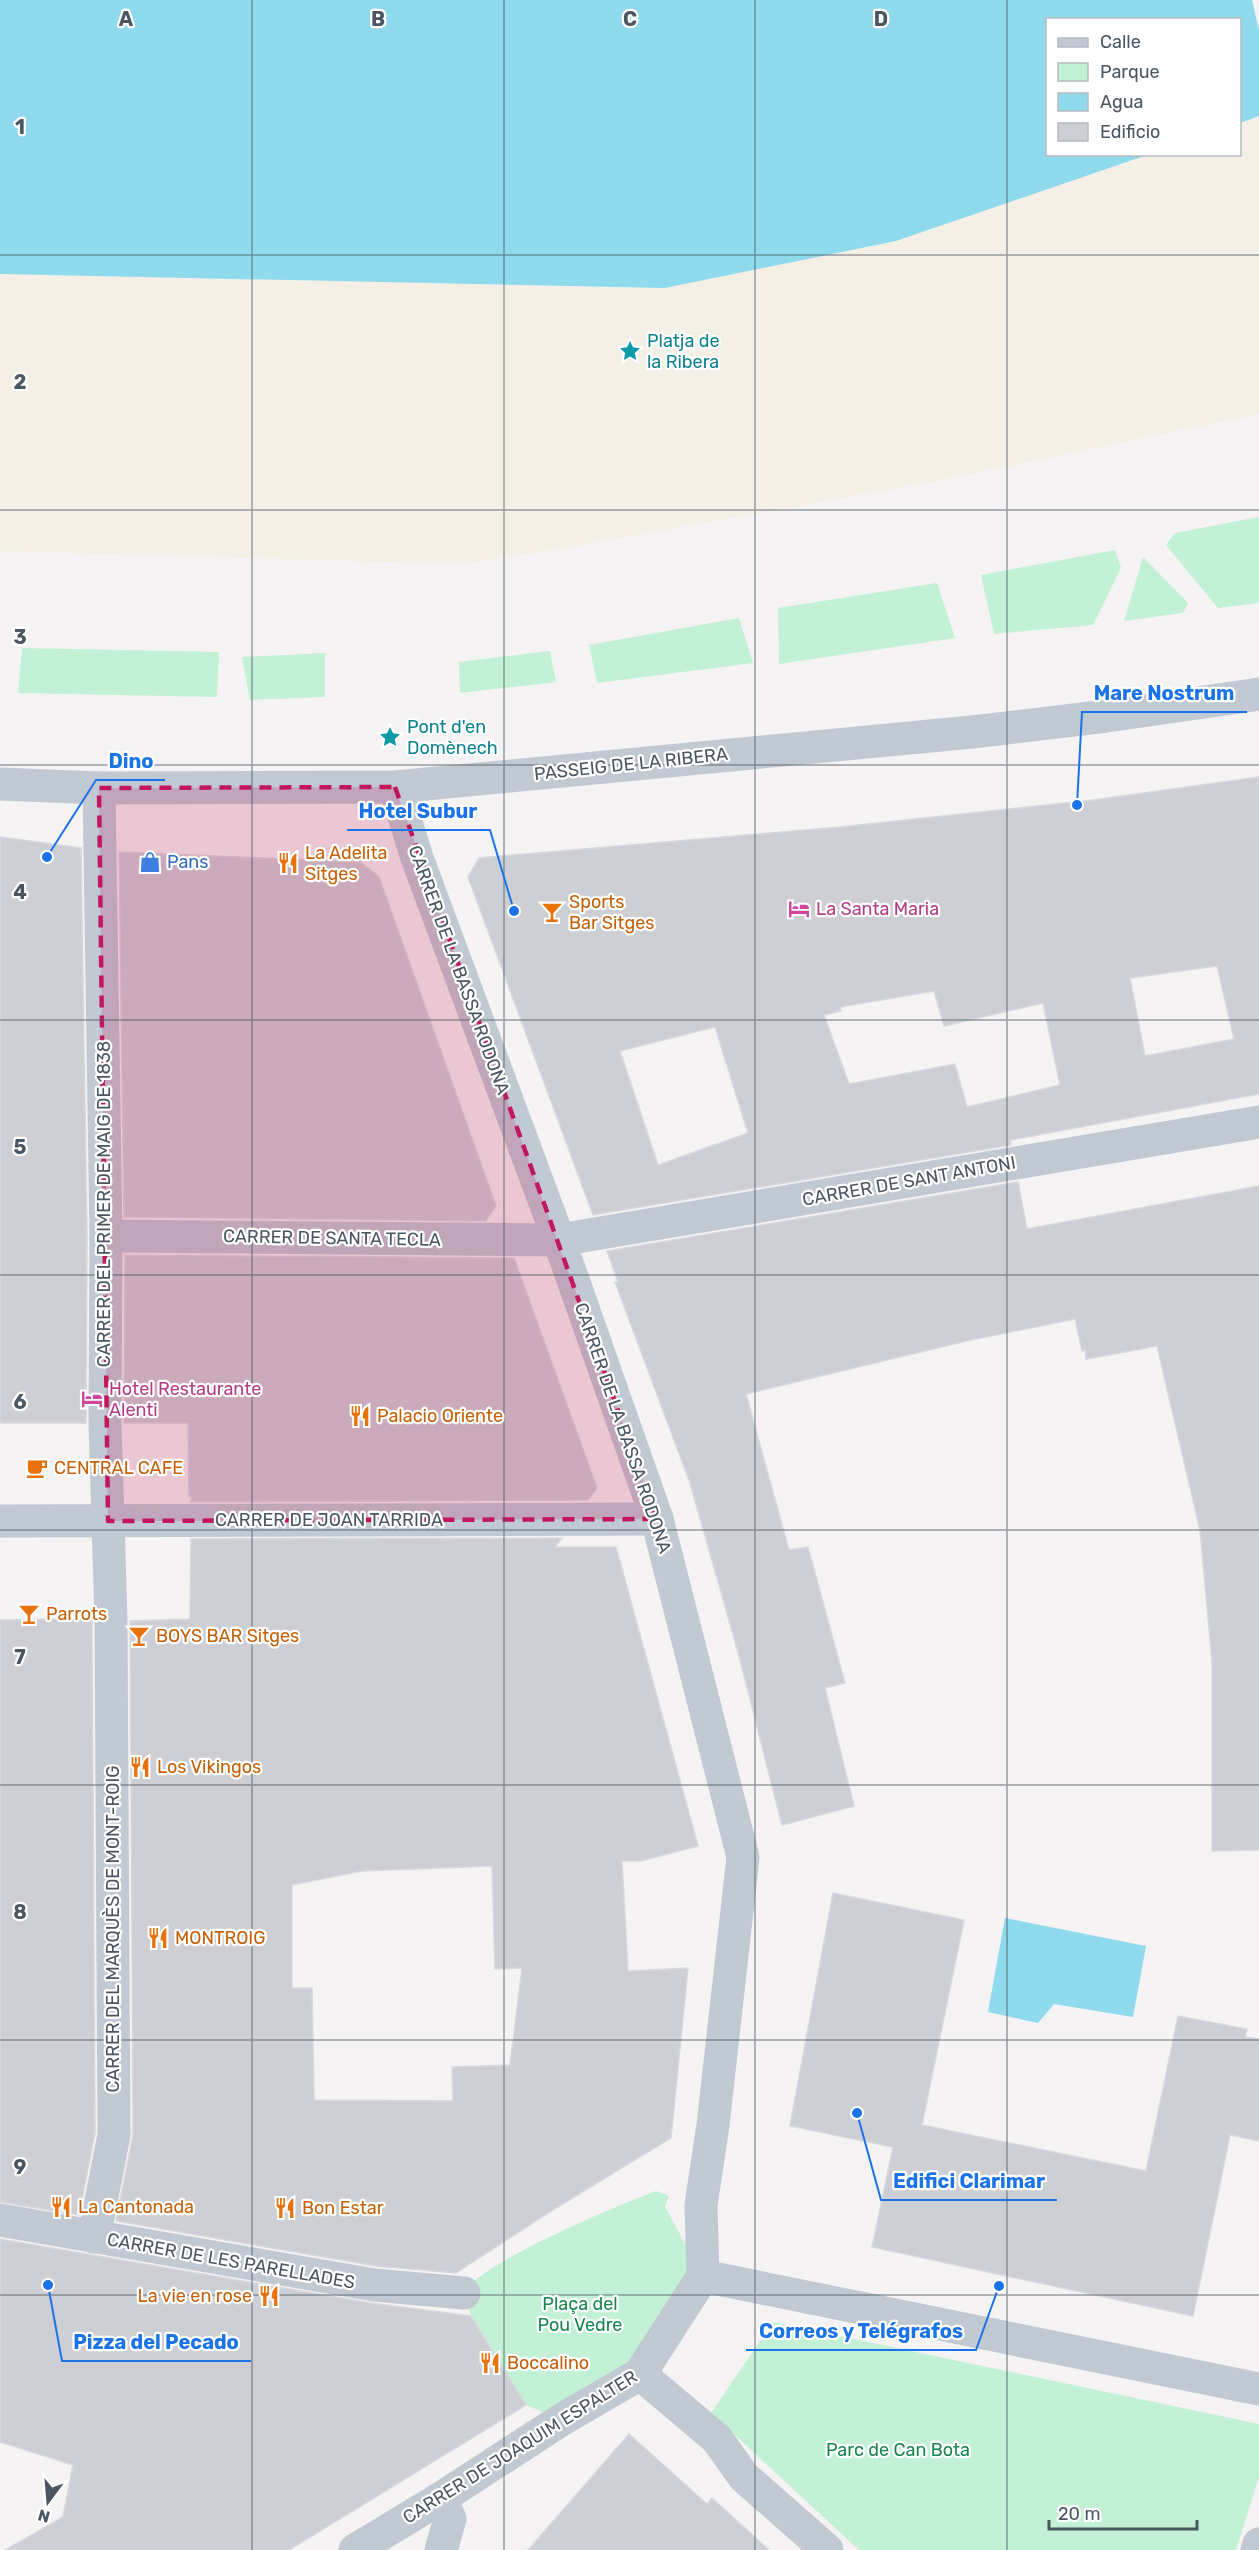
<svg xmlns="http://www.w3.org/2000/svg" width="1259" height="2550" font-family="Rubik,sans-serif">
<rect width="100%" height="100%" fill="#f5f3f3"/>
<g fill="#c3f1d5">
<polygon points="1259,517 1259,603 1218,608 1166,545 1175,533"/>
<polygon points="1115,550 1121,568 1093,625 994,634 981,575"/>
<polygon points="1143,557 1188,603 1183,613 1124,621"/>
<polygon points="937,583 955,638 779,664 778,608"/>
<polygon points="739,618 753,663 597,683 589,645"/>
<polygon points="22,648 219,652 217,697 18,693"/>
<polygon points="550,651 556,682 460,693 459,662"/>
<polygon points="325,653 325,697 250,700 242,657"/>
<path d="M656 2191 669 2196 665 2207 703 2276 670 2328 561 2420 526 2405 471 2316 464 2293C479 2263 619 2205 656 2191Z"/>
<polygon points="773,2322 1259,2424 1259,2477 1236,2550 859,2550 711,2413"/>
</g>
<polygon fill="#f5f0e5" points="1259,116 1259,414 937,481 559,549 460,564 0,551 0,274 665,288 896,241 1147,155 1240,154 1240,123"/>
<g fill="#90daee">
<polygon points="0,0 1252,0 1259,30 1259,116 1240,123 1240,20 1048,20 1048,154 1147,155 896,241 665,288 0,274"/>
<polygon points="1005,1918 1146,1946 1133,2017 1054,2004 1038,2023 988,2012"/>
</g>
<g fill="#cdcfd5" stroke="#d7d9de" stroke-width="1.5" fill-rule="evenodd">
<path d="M1259 777V1094L1010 1140 1011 1145 593 1215 468 877 479 858 840 827 1093 800ZM1217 966 1234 1039 1145 1056 1130 978ZM934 991 944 1026 1043 1003 1060 1085 967 1107 955 1064 849 1084 824 1015 841 1011 840 1007ZM715 1027 748 1133 658 1165 620 1051Z"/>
<polygon points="0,837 81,848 87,1236 86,1423 0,1423"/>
<polygon points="119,852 361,862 379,877 496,1206 486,1221 124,1217"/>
<polygon points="1018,1182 1027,1229 1259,1186 1259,1850 1212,1851 1212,1661 1200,1530 1157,1346 1086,1359 1085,1350 1082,1351 1075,1319 966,1341 746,1394 789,1550 808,1547 845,1683 825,1688 854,1806 782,1825 738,1652 690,1483 615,1282 618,1282 607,1251"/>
<polygon points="125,1255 514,1258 597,1488 588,1500 191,1502 191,1496 189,1496 188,1423 124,1423"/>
<path d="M562 1538 555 1547H616L698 1846 641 1861H622L628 1971 688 1968 671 2138 551 2211 456 2273 376 2266 116 2221 133 2135 130 1621 190 1619 191 1539ZM492 1866 495 1969 522 1968 510 2065 452 2067 453 2101 314 2100 312 1988H292V1885L362 1871Z"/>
<polygon points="84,1619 84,1621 92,1621 95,2133 79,2215 0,2202 0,1620"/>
<polygon points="833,1893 964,1920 922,2125 1146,2171 1178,2016 1247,2029 1245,2037 1259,2039 1259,2141 1230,2135 1193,2316 872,2247 893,2147 790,2126"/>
<polygon points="0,2239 371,2303 471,2316 526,2405 289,2550 5,2550 63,2517 73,2465 0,2442"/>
<polygon points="629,2434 707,2504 712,2498 769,2550 528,2550"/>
</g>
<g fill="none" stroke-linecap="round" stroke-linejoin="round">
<g stroke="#c1cad2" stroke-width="33">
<polyline points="0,784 99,788 395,787 972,732 1107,716 1259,694"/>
<polyline points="106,1236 559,1240 1259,1122"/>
<polyline points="0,1521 657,1519"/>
<polyline points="0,2220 374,2285 464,2293"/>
<polyline points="94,2237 114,2135 111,1620 105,1424 106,1236 99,788"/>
<polyline points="703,2276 1259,2389"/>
<polyline points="640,2374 717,2439 744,2477 827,2550"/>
<polyline points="441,2498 450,2519 441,2550"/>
<polyline points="355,2550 441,2498 561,2420 640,2374 703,2276 701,2205 713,2125 743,1857 657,1519 559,1240 417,858 395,787"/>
<polyline points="1257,2550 1259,2544"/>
</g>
</g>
<path fill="#c2185b" fill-opacity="0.2" stroke="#c2185b" stroke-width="4.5" stroke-dasharray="12 8" stroke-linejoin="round" d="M395 787 657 1519 108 1521 99 788Z"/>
<path fill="none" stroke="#4a5661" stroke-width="1.5" stroke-opacity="0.55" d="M252 0V2550M504 0V2550M755 0V2550M1007 0V2550M0 255H1259M0 510H1259M0 765H1259M0 1020H1259M0 1275H1259M0 1530H1259M0 1785H1259M0 2040H1259M0 2295H1259"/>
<defs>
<symbol id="sight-bare" viewBox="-9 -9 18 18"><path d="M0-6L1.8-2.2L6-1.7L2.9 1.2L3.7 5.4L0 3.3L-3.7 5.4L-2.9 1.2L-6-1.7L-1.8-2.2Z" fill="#0f9aa8" stroke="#fff" stroke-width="2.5" paint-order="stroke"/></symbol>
<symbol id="shop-bare" viewBox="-9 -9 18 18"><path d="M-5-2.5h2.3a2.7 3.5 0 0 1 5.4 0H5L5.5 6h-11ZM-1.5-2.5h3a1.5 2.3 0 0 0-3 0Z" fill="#3f7fe0" stroke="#fff" stroke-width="2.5" paint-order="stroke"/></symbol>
<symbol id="restaurant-bare" viewBox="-9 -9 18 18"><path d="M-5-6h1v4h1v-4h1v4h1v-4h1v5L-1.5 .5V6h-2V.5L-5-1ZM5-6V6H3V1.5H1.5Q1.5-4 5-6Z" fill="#e8710a" stroke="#fff" stroke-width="2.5" paint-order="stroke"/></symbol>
<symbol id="hotel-bare" viewBox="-9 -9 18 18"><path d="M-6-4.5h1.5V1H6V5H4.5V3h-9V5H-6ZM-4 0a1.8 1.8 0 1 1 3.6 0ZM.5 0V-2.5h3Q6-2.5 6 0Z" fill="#d1479c" stroke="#fff" stroke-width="2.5" paint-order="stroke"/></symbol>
<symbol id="bar-bare" viewBox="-9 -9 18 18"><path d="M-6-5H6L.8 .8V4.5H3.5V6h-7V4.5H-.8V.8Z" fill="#e8710a" stroke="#fff" stroke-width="2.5" paint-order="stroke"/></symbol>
<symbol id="cafe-bare" viewBox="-9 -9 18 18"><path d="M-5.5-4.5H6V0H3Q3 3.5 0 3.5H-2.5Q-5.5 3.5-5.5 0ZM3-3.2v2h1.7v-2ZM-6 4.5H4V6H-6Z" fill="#e8710a" stroke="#fff" stroke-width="2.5" paint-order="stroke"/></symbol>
</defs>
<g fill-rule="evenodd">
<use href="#sight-bare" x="615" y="336" width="30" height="30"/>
<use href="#sight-bare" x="375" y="722" width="30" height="30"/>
<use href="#shop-bare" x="135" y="847" width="30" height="30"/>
<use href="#restaurant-bare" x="273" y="848" width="30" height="30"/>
<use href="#hotel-bare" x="784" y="894" width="30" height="30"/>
<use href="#bar-bare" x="537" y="897" width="30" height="30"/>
<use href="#hotel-bare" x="77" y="1384" width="30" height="30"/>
<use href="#restaurant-bare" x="345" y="1401" width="30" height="30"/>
<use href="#cafe-bare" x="22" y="1453" width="30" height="30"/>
<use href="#bar-bare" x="14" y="1599" width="30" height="30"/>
<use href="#bar-bare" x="124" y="1621" width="30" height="30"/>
<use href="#restaurant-bare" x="125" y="1752" width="30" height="30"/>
<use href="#restaurant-bare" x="143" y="1923" width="30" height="30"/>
<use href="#restaurant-bare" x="46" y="2192" width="30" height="30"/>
<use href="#restaurant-bare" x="270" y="2193" width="30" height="30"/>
<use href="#restaurant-bare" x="254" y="2281" width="30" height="30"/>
<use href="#restaurant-bare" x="475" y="2348" width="30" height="30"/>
</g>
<g text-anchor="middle" stroke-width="4.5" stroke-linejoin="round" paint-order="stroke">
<g font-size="18" fill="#0d838f" stroke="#fff" text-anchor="start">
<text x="647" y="347">Platja de<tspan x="647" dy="21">la Ribera</tspan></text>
<text x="407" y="733">Pont d'en<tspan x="407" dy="21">Domènech</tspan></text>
</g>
<g font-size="18" fill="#4a5661" stroke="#fff">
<text transform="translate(631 764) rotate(-6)" y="6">PASSEIG DE LA RIBERA</text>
<text transform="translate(459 970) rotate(70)" y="6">CARRER DE LA BASSA RODONA</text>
<text transform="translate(909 1181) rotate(-10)" y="6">CARRER DE SANT ANTONI</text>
<text transform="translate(104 1204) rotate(-90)" y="6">CARRER DEL PRIMER DE MAIG DE 1838</text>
<text transform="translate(332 1238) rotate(1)" y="6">CARRER DE SANTA TECLA</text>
<text transform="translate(623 1428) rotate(71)" y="6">CARRER DE LA BASSA RODONA</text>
<text x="329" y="1526">CARRER DE JOAN TARRIDA</text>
<text transform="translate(113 1929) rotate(-90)" y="6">CARRER DEL MARQUÈS DE MONT-ROIG</text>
<text transform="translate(231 2261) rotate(10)" y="6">CARRER DE LES PARELLADES</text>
<text transform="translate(520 2447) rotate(-32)" y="6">CARRER DE JOAQUIM ESPALTER</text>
</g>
<g font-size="18" fill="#c56008" stroke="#fff" text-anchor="start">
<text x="305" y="859">La Adelita<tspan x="305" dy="21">Sitges</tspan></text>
<text x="569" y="908">Sports<tspan x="569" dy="21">Bar Sitges</tspan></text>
<text x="377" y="1422">Palacio Oriente</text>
<text x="54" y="1474">CENTRAL CAFE</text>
<text x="46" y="1620">Parrots</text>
<text x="156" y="1642">BOYS BAR Sitges</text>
<text x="157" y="1773">Los Vikingos</text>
<text x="175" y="1944">MONTROIG</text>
<text x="78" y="2213">La Cantonada</text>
<text x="302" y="2214">Bon Estar</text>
<text x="252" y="2302" text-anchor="end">La vie en rose</text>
<text x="507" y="2369">Boccalino</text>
</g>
<g font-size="18" fill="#366cbe" stroke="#fff" text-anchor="start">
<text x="167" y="868">Pans</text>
</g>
<g font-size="18" fill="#b23c85" stroke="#fff" text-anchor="start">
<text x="816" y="915">La Santa Maria</text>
<text x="109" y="1395">Hotel Restaurante<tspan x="109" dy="21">Alenti</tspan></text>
</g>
<g font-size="18" fill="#17864f" stroke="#fff">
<text x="580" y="2310">Plaça del<tspan x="580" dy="21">Pou Vedre</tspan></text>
<text x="898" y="2456">Parc de Can Bota</text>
</g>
</g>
<g font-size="20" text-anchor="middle" font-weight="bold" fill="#4a5661" stroke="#fff" stroke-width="4.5" stroke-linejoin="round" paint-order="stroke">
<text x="126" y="26">A</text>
<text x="378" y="26">B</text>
<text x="630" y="26">C</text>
<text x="881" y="26">D</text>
<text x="20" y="134">1</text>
<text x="20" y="389">2</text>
<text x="20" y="644">3</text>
<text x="20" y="899">4</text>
<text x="20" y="1154">5</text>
<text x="20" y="1409">6</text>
<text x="20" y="1664">7</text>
<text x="20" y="1919">8</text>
<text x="20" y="2174">9</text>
</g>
<path fill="none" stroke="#1a73e8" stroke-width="2" d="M1077 805L1082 712H1247M47 857L96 780H165M514 911L490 830H347M857 2113L881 2200H1057M999 2286L976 2350H746M48 2285L62 2361H251"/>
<g fill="#1a73e8" stroke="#fff" stroke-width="2">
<circle cx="1077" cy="805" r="6"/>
<circle cx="47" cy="857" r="6"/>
<circle cx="514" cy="911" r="6"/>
<circle cx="857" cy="2113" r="6"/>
<circle cx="999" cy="2286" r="6"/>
<circle cx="48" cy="2285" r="6"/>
</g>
<g font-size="20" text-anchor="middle" font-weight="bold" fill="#1a73e8" stroke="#fff" stroke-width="4.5" stroke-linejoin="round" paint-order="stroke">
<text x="1164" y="700">Mare Nostrum</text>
<text x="131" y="768">Dino</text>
<text x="418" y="818">Hotel Subur</text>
<text x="969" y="2188">Edifici Clarimar</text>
<text x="861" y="2338">Correos y Telégrafos</text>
<text x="156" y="2349">Pizza del Pecado</text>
</g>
<rect x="1046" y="18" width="195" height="138" fill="#ffffff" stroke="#b7bbc0" stroke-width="1.5"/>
<rect x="1058" y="38" width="30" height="9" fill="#c1cad2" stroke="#b7bbc0" stroke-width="1.5"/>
<text x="1100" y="48" font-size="18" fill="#4a5661">Calle</text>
<rect x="1058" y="63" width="30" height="18" fill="#c3f1d5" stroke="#b7bbc0" stroke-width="1.5"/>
<text x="1100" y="78" font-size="18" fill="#4a5661">Parque</text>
<rect x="1058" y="93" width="30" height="18" fill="#90daee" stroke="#b7bbc0" stroke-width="1.5"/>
<text x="1100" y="108" font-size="18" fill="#4a5661">Agua</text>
<rect x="1058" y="123" width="30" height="18" fill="#cdcfd5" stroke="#b7bbc0" stroke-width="1.5"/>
<text x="1100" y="138" font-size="18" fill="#4a5661">Edificio</text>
<g transform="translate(48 2502) rotate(196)" stroke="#ffffff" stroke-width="4.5" paint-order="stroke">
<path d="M0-4.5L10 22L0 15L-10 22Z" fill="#4a5661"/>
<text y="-9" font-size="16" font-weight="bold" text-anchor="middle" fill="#4a5661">N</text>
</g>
<path d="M1049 2520v9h148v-9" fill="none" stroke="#4a5661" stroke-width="3"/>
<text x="1058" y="2520" font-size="18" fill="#4a5661" stroke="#ffffff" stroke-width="4.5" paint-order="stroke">20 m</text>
</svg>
